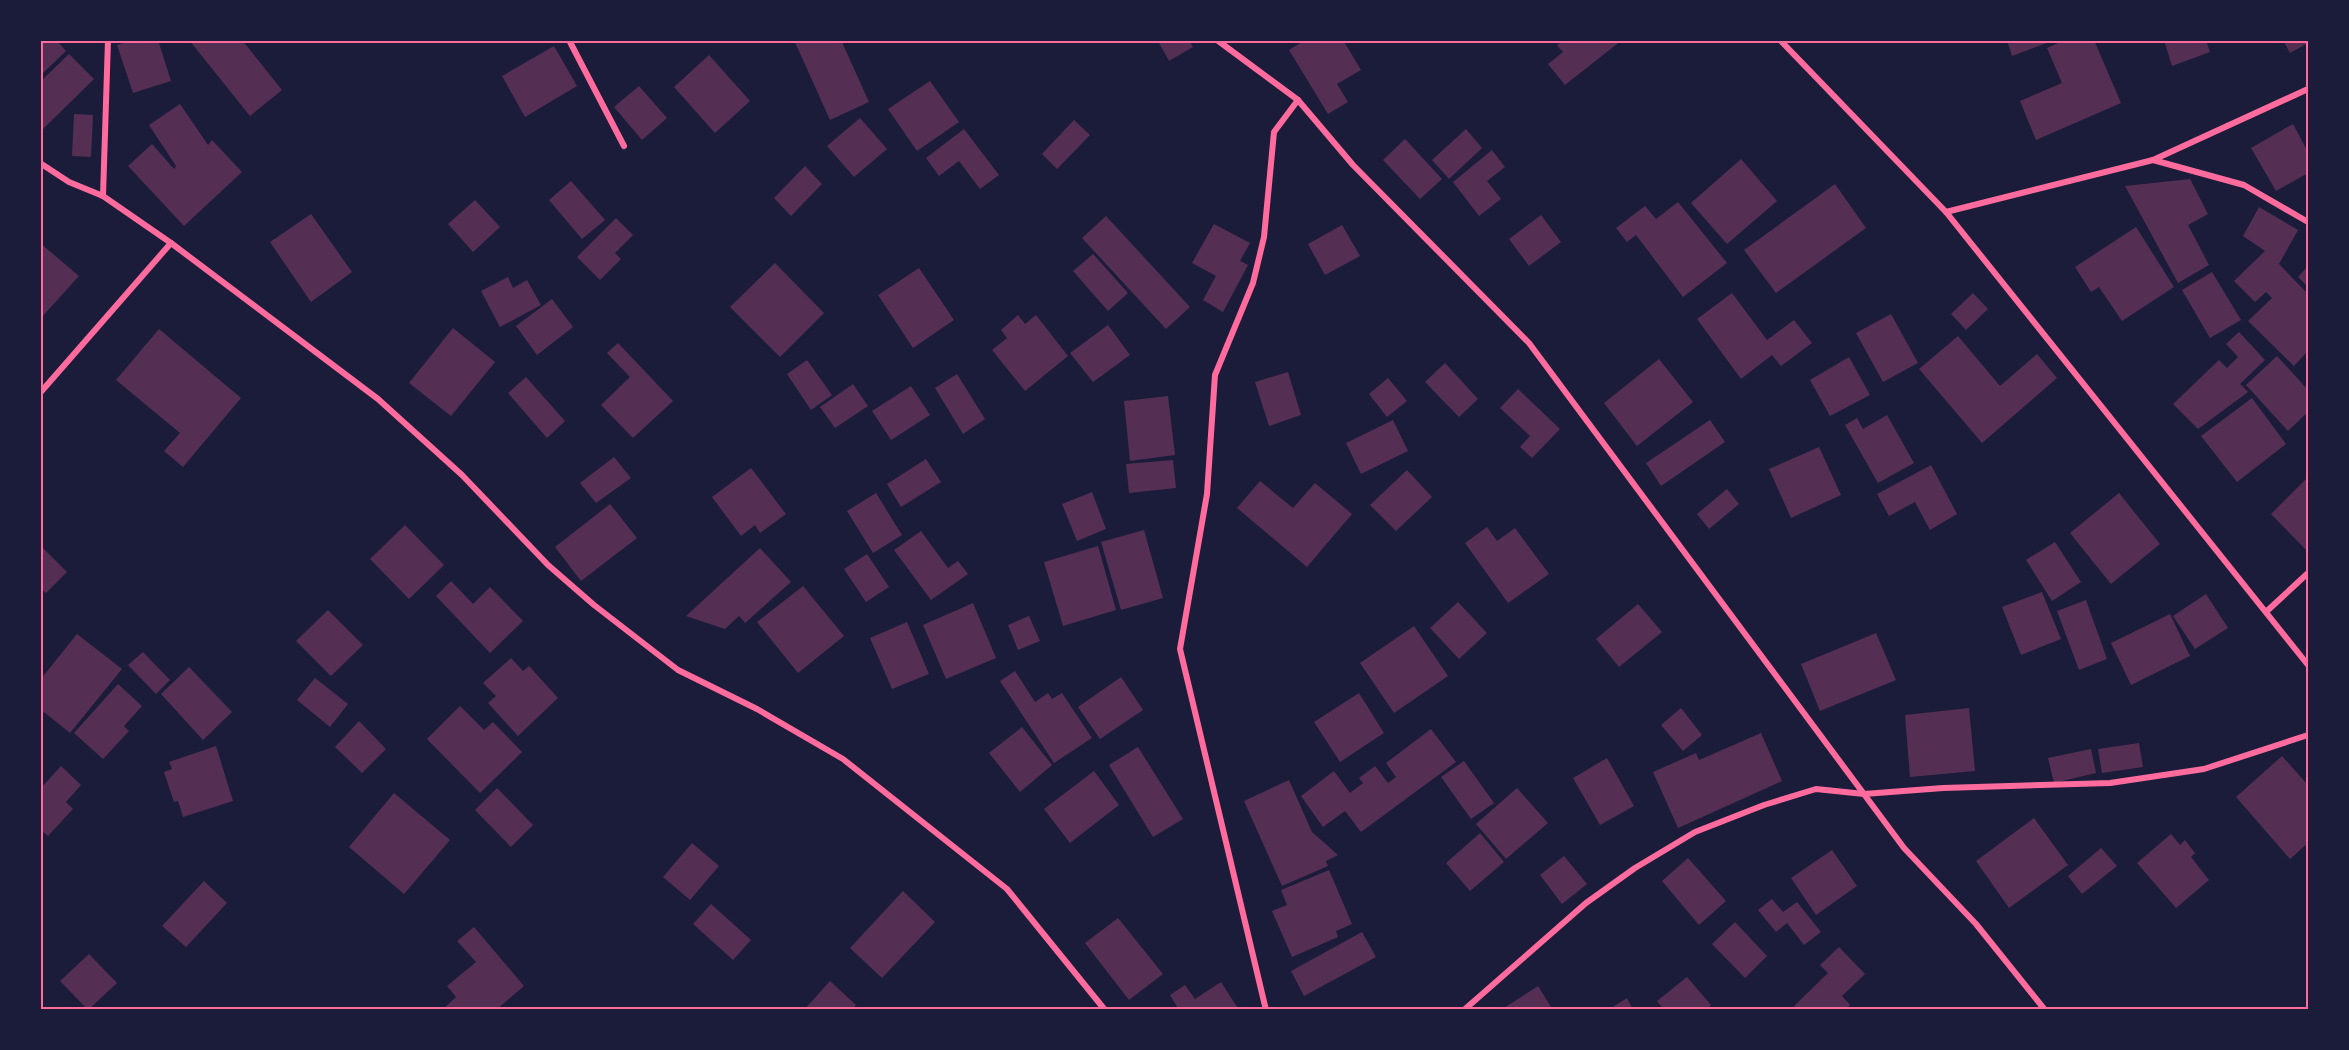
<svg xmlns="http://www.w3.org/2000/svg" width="2349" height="1050" font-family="Jost,sans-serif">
<rect width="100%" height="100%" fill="#1b1b3a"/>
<g fill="#542f53">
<polygon points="40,40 56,40 66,51 40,76"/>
<polygon points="132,40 158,40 171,81 133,93 117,45"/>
<polygon points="189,40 242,40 282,90 250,116"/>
<polygon points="794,40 841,40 869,102 830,120"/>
<polygon points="1189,40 1193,47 1169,61 1158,41"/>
<polygon points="1305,40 1343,40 1361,70 1337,84 1348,102 1328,114 1289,50"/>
<polygon points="1563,40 1622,40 1565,85 1548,64 1563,52 1557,45"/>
<polygon points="2007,40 2052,40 2052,41 2012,56"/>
<polygon points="2065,40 2094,40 2121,103 2036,140 2020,101 2062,83 2047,48"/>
<polygon points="2164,40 2206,40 2210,52 2172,66"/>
<polygon points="2283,40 2308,40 2308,43 2290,53"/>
<polygon points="554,46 577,86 525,117 502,76"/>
<polygon points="69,54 94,79 42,130 40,82"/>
<polygon points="709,55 750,101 715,133 674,87"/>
<polygon points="930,81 959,122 917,151 888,109"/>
<polygon points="639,86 667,118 642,140 614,107"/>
<polygon points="180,104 208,145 212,140 242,172 184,226 128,166 152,144 174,169 176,166 149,125"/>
<polygon points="74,114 93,115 91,157 72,156"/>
<polygon points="860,118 887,149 854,177 827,146"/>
<polygon points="1074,120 1090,135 1057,169 1042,154"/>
<polygon points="2293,124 2308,152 2308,173 2276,191 2251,148"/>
<polygon points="964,129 999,175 980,189 959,161 939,176 926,158"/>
<polygon points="1466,129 1482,148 1449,179 1432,160"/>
<polygon points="1405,139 1442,179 1420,199 1383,160"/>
<polygon points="1492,150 1505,167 1487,181 1501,199 1479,216 1453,182"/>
<polygon points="1741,159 1777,201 1727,244 1691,203"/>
<polygon points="805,166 822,184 791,216 774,198"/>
<polygon points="2190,179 2208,214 2188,225 2209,265 2178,283 2125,186"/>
<polygon points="571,181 605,220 582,239 549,200"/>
<polygon points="1835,184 1866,228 1776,293 1744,250"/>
<polygon points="475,200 500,227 473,252 448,224"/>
<polygon points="1678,202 1727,263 1683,297 1636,235 1627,242 1616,228 1645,206 1656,219"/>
<polygon points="2259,207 2298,230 2279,264 2308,294 2308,351 2294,366 2248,321 2272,298 2266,292 2255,302 2234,281 2265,251 2243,236"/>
<polygon points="311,214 352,272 311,302 270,242"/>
<polygon points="1541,215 1561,242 1529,266 1509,239"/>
<polygon points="1106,216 1190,307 1166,329 1082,238"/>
<polygon points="616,218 633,235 615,253 621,259 600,280 577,257"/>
<polygon points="1214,224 1250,243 1240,261 1248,265 1223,312 1203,300 1216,276 1192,263"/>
<polygon points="1342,225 1360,256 1325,275 1308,244"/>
<polygon points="2136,227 2174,287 2122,321 2099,287 2091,292 2075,267"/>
<polygon points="40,243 79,276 40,319"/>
<polygon points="1093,254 1128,293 1108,311 1073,271"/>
<polygon points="775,263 824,313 780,357 730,307"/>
<polygon points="2308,266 2308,287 2298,277"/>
<polygon points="919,268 954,320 913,348 878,295"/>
<polygon points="2212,272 2241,320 2210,338 2182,290"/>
<polygon points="508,277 513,288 527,280 541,305 500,327 481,291"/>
<polygon points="1732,293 1767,340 1794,320 1812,343 1781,366 1772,355 1741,379 1697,319"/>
<polygon points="1973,293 1988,309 1966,330 1951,314"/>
<polygon points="552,299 573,327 537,355 516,326"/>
<polygon points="1891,314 1918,363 1883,382 1856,333"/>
<polygon points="1018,315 1025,324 1036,315 1068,356 1025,391 992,350 1007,338 1001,330"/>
<polygon points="1108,325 1130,355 1093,382 1070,353"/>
<polygon points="453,328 495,362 451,416 409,383"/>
<polygon points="159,329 241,398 183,467 164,451 180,433 116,380"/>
<polygon points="2239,332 2265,360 2240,384 2248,392 2198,429 2173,404 2219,360 2227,368 2238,357 2226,344"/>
<polygon points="1958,336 2000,386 2037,354 2057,378 1982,443 1919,369"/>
<polygon points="618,343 673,401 633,438 601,405 630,377 607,353"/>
<polygon points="2277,356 2308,390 2308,412 2288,431 2246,385"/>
<polygon points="1849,357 1870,395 1830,416 1810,380"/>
<polygon points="1659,359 1693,402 1637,446 1604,403"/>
<polygon points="807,360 832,395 811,410 787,374"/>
<polygon points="1445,363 1478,399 1459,417 1425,382"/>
<polygon points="1288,372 1301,415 1269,426 1255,382"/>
<polygon points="957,374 985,419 963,434 935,388"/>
<polygon points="526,377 565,421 547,438 508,393"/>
<polygon points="1388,378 1407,401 1387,417 1369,394"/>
<polygon points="853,384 868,406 835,428 820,407"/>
<polygon points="911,386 930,415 891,440 872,411"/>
<polygon points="1518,389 1560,429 1532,458 1520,447 1530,436 1500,408"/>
<polygon points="1168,396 1175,455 1130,461 1124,401"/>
<polygon points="2252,398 2286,444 2237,482 2201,436"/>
<polygon points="1887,415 1914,463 1878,483 1845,425 1857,418 1863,429"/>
<polygon points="1393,420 1408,451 1361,474 1346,443"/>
<polygon points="1710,420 1725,442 1661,486 1646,463"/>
<polygon points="1819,447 1841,495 1791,518 1769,469"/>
<polygon points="614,457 631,478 596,503 580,483"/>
<polygon points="926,459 941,482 901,507 887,484"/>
<polygon points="1173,460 1176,488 1129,493 1126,464"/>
<polygon points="1931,465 1957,514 1930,530 1915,502 1889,516 1877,494"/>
<polygon points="751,468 786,514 760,533 755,525 741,536 712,497"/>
<polygon points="1407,470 1432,497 1396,531 1370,505"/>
<polygon points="2308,477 2308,552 2271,514"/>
<polygon points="1260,481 1293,508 1315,483 1352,514 1307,567 1237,508"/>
<polygon points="1727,489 1739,504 1709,529 1697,514"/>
<polygon points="1092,492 1106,529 1077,541 1062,504"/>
<polygon points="876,493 902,535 873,553 847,511"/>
<polygon points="2119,493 2160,544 2111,584 2070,533"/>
<polygon points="610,504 637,538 581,581 555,547"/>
<polygon points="405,525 444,565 409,599 370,559"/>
<polygon points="1487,527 1497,541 1515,528 1549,574 1508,603 1465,543"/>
<polygon points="1144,530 1163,598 1121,610 1101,542"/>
<polygon points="921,531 948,568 958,561 968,574 931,600 894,550"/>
<polygon points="2055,542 2081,582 2052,601 2026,560"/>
<polygon points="40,545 67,572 46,593 40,588"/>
<polygon points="1098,546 1116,610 1063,626 1044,562"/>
<polygon points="760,548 791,582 745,623 739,616 725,629 686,616"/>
<polygon points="867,554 889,587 866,602 844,569"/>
<polygon points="451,581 473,604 490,587 523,621 490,653 436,596"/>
<polygon points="803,586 844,636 798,673 757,622"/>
<polygon points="2042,592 2061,639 2021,655 2002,607"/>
<polygon points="2206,594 2228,628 2195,649 2173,616"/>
<polygon points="2086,600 2107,659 2079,670 2057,611"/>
<polygon points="1458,602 1487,633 1459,659 1430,628"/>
<polygon points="973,603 996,658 946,679 923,625"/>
<polygon points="1638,604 1662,632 1619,667 1596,639"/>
<polygon points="328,610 363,645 331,676 296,641"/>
<polygon points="2170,614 2190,656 2131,685 2111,643"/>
<polygon points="1029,616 1040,641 1018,650 1008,625"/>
<polygon points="907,622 929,674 892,689 870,638"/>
<polygon points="1414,626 1448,676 1394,713 1360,663"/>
<polygon points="1876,633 1896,680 1820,711 1801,664"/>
<polygon points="77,634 122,669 70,733 44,712 40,716 40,680"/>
<polygon points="143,652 170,680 156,694 128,665"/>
<polygon points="511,658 523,671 529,666 558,698 518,736 488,703 496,696 483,683"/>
<polygon points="189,667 232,712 203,740 161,694"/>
<polygon points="1015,671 1035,702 1048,693 1052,699 1062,693 1092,738 1054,763 1000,681"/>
<polygon points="1121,677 1143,710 1100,739 1078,707"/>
<polygon points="315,678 348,704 330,727 297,700"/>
<polygon points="118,684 142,706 124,726 129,731 103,759 74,733"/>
<polygon points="1359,693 1384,733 1340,762 1314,722"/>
<polygon points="460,706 484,730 493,722 522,752 480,793 427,739"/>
<polygon points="1681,708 1702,735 1683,751 1661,725"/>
<polygon points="1969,708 1975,771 1910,777 1905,715"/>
<polygon points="359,721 386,749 362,773 335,747"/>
<polygon points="1022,727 1052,765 1020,792 989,753"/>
<polygon points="1431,729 1456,762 1361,832 1345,811 1323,827 1301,796 1334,771 1350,793 1363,783 1359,778 1375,766 1388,783 1396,777 1386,763"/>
<polygon points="1761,733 1782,781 1678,828 1653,772 1696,753 1699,760"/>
<polygon points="2139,743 2143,767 2102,773 2098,749"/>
<polygon points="216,746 233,801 183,817 178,801 174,802 164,772 172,769 169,762"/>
<polygon points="1138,747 1183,819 1153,837 1109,765"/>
<polygon points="2091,749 2096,773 2054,783 2048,758"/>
<polygon points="2282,756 2308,785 2308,843 2290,859 2236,797"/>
<polygon points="1607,758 1634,806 1600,825 1573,778"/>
<polygon points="1464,761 1494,803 1471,819 1441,777"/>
<polygon points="61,766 81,785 66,802 73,809 48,836 40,829 40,789"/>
<polygon points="1094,771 1119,805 1070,843 1044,809"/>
<polygon points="1289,780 1312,832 1338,855 1326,861 1328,866 1282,886 1244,801"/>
<polygon points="497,788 533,825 511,847 475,810"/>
<polygon points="1517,788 1548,823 1506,859 1476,824"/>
<polygon points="394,793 450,840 404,894 349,847"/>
<polygon points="2034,818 2068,865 2009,908 1976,861"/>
<polygon points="1480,833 1504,862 1470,891 1446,863"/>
<polygon points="2171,834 2180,845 2185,840 2195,853 2191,857 2209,880 2176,908 2137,863"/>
<polygon points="692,843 719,866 690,900 663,877"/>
<polygon points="2101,848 2117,866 2082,894 2068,876"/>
<polygon points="1832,850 1857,886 1816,915 1791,878"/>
<polygon points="1564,856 1587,884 1562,904 1540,875"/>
<polygon points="1688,858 1726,901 1699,925 1662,881"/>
<polygon points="1329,870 1352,924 1336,931 1338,937 1292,957 1272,911 1287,905 1281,890"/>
<polygon points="204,881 227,903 186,947 162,926"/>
<polygon points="903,891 935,922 882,978 850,948"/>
<polygon points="1772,899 1783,912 1797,902 1821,932 1804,945 1787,923 1776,932 1758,910"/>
<polygon points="711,904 751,940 733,960 693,924"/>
<polygon points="1118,918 1163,974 1129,1000 1085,943"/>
<polygon points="1735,922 1767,956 1745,978 1712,944"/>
<polygon points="474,927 524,986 496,1010 442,1010 456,997 447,986 476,962 457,941"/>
<polygon points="1362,932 1376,957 1304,996 1291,971"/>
<polygon points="1839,947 1865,974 1842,996 1850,1005 1846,1010 1797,1010 1794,1006 1828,973 1820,965"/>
<polygon points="89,954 117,983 88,1010 60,981"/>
<polygon points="1687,977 1711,1005 1706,1010 1664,1010 1657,1001"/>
<polygon points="830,981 856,1005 852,1010 804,1010"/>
<polygon points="1221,982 1239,1010 1179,1010 1170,995 1185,985 1195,999"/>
<polygon points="1538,986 1553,1010 1501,1010"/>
<polygon points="1627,998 1633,1010 1608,1010"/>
</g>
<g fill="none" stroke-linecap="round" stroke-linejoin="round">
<g stroke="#ff6b9d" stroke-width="6">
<polyline points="569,40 624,146"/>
<polyline points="1217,40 1298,100 1353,165 1529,343 1904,848 1976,924 2045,1010"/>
<polyline points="1780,40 1946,212 2308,665"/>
<polyline points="2153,160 2244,185 2308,222"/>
<polyline points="40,163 69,182 103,196 171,243 378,399 462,475 548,565 594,605 678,670 757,709 843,759 1007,889 1105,1010"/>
<polyline points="103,196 108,40"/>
<polyline points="1946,212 2153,160 2308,89"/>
<polyline points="40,393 171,243"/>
<polyline points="2267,611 2308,573"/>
<polyline points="1266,1010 1180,649 1207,494 1215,375 1253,283 1264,237 1274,132 1298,100"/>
<polyline points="1464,1010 1586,903 1635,868 1695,832 1764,805 1816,789 1864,794 1943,788 2110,783 2204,769 2308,735"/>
</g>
</g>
<rect width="2349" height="1050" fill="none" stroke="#1b1b3a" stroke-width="84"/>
<rect x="42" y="42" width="2265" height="966" fill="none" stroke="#ff6b9d" stroke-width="2"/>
</svg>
